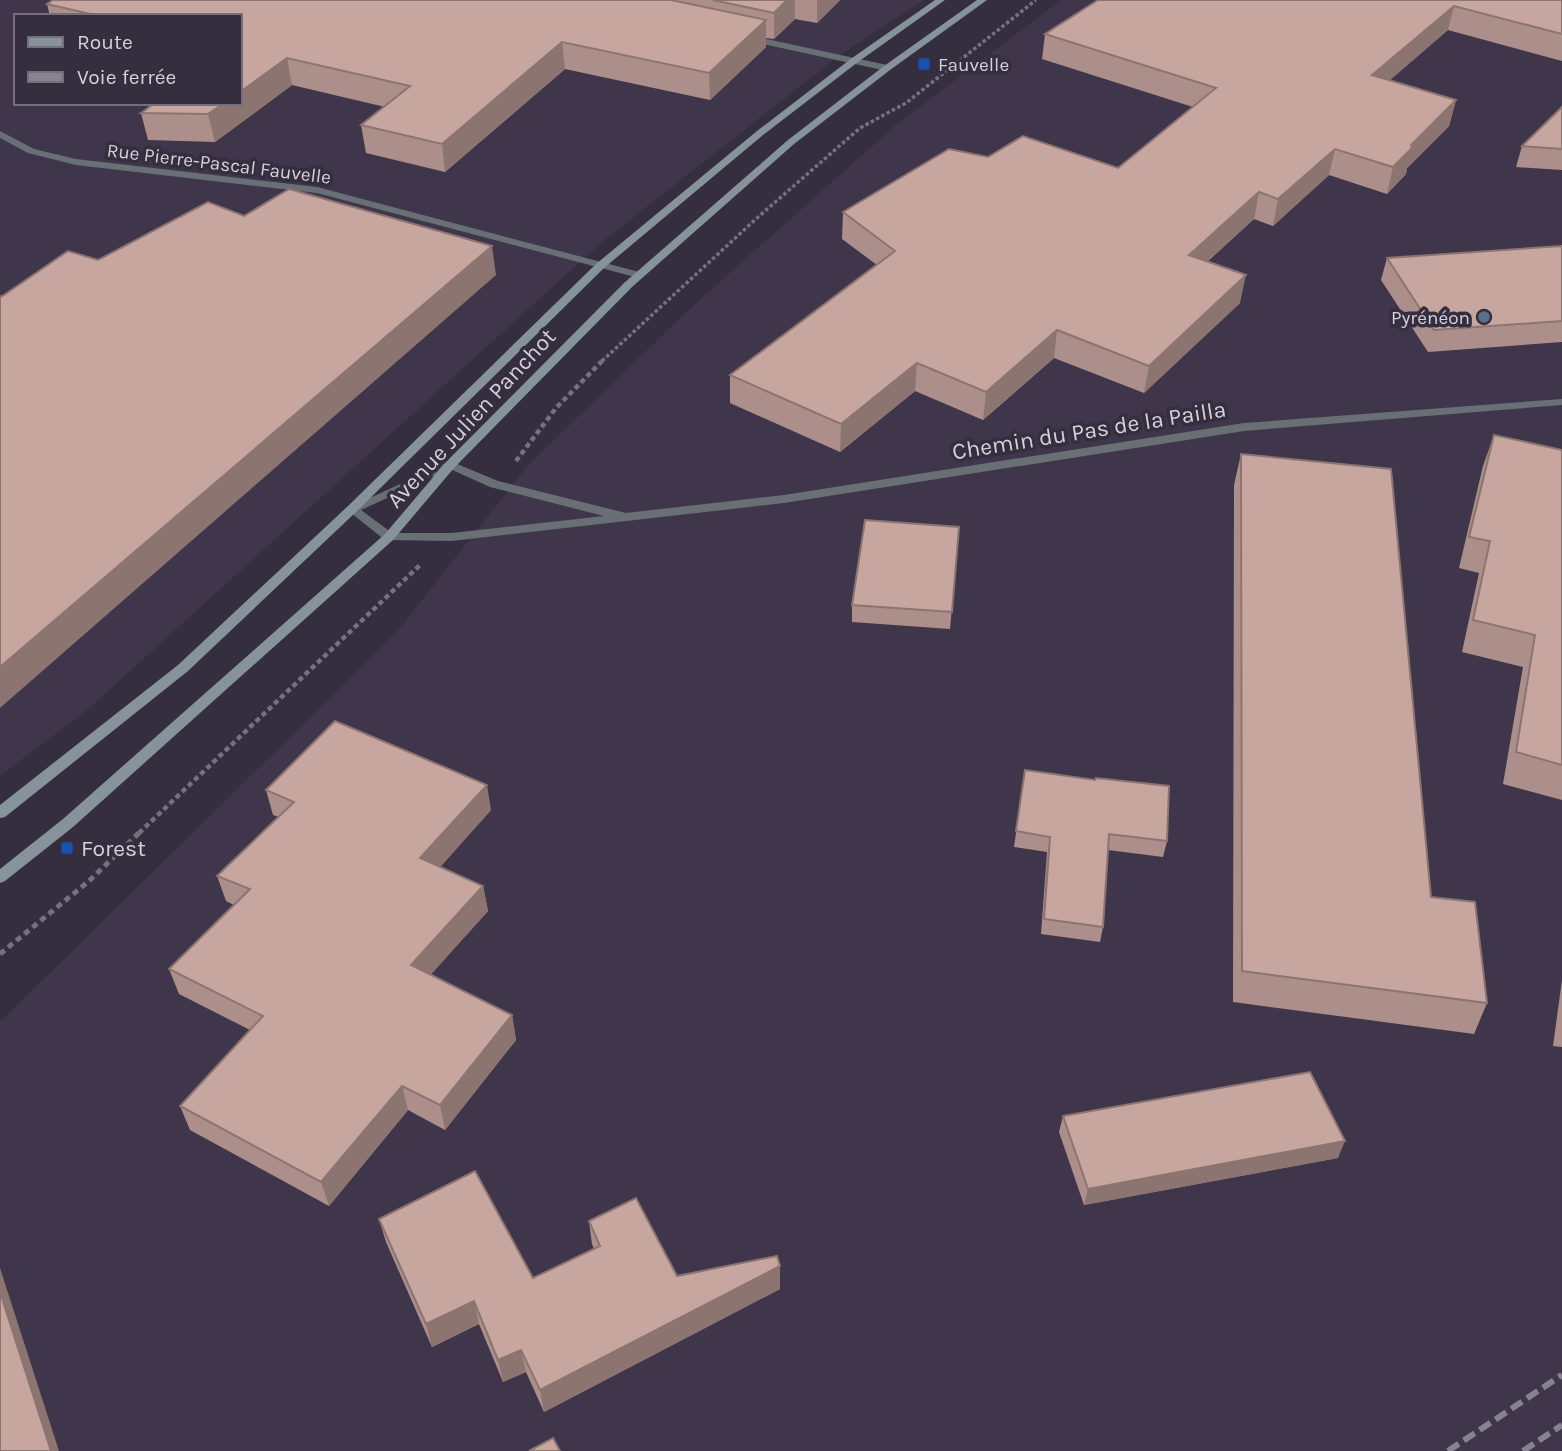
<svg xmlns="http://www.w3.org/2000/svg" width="1562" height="1451" font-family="Karla,sans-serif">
<rect width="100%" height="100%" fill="#352e3e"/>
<g fill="#40364c" fill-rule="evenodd">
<path d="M0 0H924L840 55 602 242 86 711 0 776ZM16 16H240V103H16Z"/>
<polygon points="1061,0 1562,0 1562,1451 0,1451 0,1022 396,633 529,464 696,303 897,124"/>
</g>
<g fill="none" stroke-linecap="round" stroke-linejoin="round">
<polyline stroke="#77717f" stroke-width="3.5" stroke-dasharray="3.5 2.5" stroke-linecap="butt" points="602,361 757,218 860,128 906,103 1036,0"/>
<g stroke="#77717f" stroke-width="4.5" stroke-dasharray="5 3.5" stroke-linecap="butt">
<polyline points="516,461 556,408 604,359"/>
<polyline points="139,833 420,565"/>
</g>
<polyline stroke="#77717f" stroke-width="5" stroke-dasharray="6 4.5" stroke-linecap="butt" points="0,954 89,881 141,831"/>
<g fill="#687075" fill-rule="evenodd">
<polygon points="748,35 887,65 892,68 887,71 745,40 744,38"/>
<polygon points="0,131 34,149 76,159 317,187 643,273 644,275 639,278 635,277 317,193 76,165 28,153 0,138"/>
</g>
<path fill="#687075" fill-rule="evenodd" d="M1562 399V405L1244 431 784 503 452 541 385 540 346 509 450 461 498 481 626 513 784 495 1244 423ZM450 469 490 487 604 516 452 533H392L361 510Z"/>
<g fill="#86939b" fill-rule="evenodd">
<polygon points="935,0 945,0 858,62 763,135 604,268 356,512 188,671 5,817 0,818 0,805 178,665 348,506 596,264 757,131 852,58"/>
<polygon points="977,0 987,0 890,70 794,144 632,287 454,468 393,540 73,827 5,881 0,883 0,869 63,819 385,534 446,462 624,283 788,140 884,66"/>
</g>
<g stroke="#87828f" stroke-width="6" stroke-dasharray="13 6" stroke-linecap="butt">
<polyline points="1448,1451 1562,1375"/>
<polyline points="1523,1451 1562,1425"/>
</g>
</g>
<g fill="#ac8f8a">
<polygon points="53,0 840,0 817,23 795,19 774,39 766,38 766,47 710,100 565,69 445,172 366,153 361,125 385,107 292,85 215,142 148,140 141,113 240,103 240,16 50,16 47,4"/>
<polygon points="1098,0 1562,0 1562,61 1448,30 1389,80 1456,100 1449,126 1407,168 1406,174 1387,194 1329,175 1273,226 1254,219 1207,262 1240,303 1144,393 1054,358 983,420 915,391 840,452 730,403 730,375 877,265 842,239 843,212 988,157 1118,168 1193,107 1042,59 1045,34"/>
<polygon points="1562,107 1562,170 1516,167 1522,146"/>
<polygon points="1562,246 1562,342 1428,352 1381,280 1387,258"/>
<polygon points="1494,435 1562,450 1562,800 1503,784 1523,667 1462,652 1479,573 1459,568 1483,466"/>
<polygon points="1241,454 1431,897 1487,1003 1474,1034 1233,1002 1234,485"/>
<polygon points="959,527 950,629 852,622 852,605"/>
<polygon points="1025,770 1167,841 1163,857 1108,850 1103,927 1100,942 1041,934 1047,852 1014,847"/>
<polygon points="266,790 491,810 440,867 483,886 488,911 430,975 512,1015 516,1040 445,1130 408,1110 329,1206 190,1130 180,1106 250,1030 179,994 169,969 234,905 226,901 217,876 279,817 273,815"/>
<polygon points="1562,980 1562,1047 1553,1046"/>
<polygon points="1063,1116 1338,1158 1084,1205 1059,1132"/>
<polygon points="379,1219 533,1278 594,1249 592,1244 589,1221 677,1276 780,1266 780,1289 544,1412 526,1372 503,1382 479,1324 432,1347 386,1242"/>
</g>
<g fill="#8c7470">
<polygon points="787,0 795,0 795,19 774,39 774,13"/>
<polygon points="817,0 840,0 817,23"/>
<polygon points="1454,6 1448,30 1366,101 1372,75"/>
<polygon points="766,20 766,47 710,100 709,73"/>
<polygon points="562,42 565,69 445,172 442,144"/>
<polygon points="287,58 292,85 215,142 208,114 224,103 240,103 240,92"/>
<polygon points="1456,100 1449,126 1407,168 1406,174 1387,194 1393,167 1411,145"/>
<polygon points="1335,149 1329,175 1273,226 1278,199"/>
<polygon points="1259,192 1254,219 1184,282 1189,255"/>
<polygon points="492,246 496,275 0,708 0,667"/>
<polygon points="1246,275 1240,303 1144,393 1149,366"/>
<polygon points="1057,330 1054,358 983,420 986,392"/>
<polygon points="917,363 915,391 840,452 841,424"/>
<polygon points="487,785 491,810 426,883 420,858"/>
<polygon points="483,886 488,911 417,990 411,965"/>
<polygon points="512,1015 516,1040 445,1130 440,1105"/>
<polygon points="402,1086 408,1110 329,1206 321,1182"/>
<polygon points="1345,1141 1338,1158 1084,1205 1088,1189"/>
<polygon points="780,1266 780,1289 544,1412 540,1390"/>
<polygon points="0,1268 59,1451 51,1451 0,1292"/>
<polygon points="474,1301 479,1324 432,1347 426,1324"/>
<polygon points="521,1350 526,1372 503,1382 498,1360"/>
</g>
<g fill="#c8a6a0" stroke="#8c7470" stroke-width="2">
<polygon points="53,0 671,0 766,20 709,73 562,42 442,144 361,125 410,86 287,58 240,92 240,16 99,16 47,4"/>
<polygon points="713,0 787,0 774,13"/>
<polygon points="1098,0 1562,0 1562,34 1454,6 1372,75 1456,100 1411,145 1412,148 1393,167 1335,149 1278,199 1259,192 1189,255 1246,275 1149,366 1057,330 986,392 917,363 841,424 730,375 895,251 843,212 949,149 988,157 1023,136 1118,168 1216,88 1045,34"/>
<polygon points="155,103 224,103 208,114 141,113"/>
<polygon points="1562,107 1562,149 1522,146"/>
<polygon points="289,189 492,246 0,667 0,296 1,297 68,251 98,260 208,202 244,216"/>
<polygon points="1562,246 1562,321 1434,330 1387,258"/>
<polygon points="1494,435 1562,450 1562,765 1516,752 1535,635 1473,620 1490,541 1469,537"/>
<polygon points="1241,454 1391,469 1431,897 1475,902 1487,1003 1242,971"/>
<polygon points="865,520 959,527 952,612 852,605"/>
<polygon points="335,721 487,785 420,858 483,886 411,965 512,1015 440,1105 402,1086 321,1182 180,1106 263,1016 169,969 250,889 217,876 294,802 266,790"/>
<polygon points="1025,770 1095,780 1096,778 1169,786 1167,841 1109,834 1103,927 1044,919 1050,837 1016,831"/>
<polygon points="1310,1072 1345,1141 1088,1189 1063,1116"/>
<polygon points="475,1171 533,1278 600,1246 589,1221 636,1198 677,1276 777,1256 780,1266 540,1390 521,1350 498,1360 474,1301 426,1324 379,1219"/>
<polygon points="0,1292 51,1451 0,1451"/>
<polygon points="553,1438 560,1451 529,1451"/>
</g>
<g fill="#1a4fb4" stroke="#352e3e" stroke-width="2.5">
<rect x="917" y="57" width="14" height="14" rx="3.5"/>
<rect x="60" y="841" width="14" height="14" rx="3.5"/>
</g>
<circle fill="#5c6f8a" stroke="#352e3e" stroke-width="2.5" cx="1484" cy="317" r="7"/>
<g text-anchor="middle" stroke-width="7" stroke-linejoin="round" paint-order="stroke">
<g font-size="19" fill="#d5d1db" stroke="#352e3e" text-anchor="start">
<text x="938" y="71">Fauvelle</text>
<text x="1470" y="324" text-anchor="end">Pyrénéon</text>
</g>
<g font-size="19" fill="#d5d1db" stroke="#352e3e">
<text transform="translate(219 163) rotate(7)" y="7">Rue Pierre-Pascal Fauvelle</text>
</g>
<g font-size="23" fill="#d5d1db" stroke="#352e3e">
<text transform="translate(471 418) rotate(-47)" y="8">Avenue Julien Panchot</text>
<text transform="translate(1089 430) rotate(-9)" y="8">Chemin du Pas de la Pailla</text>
</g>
<g font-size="23" fill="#d5d1db" stroke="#352e3e" text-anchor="start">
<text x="81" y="856">Forest</text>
</g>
</g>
<rect x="14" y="14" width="228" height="91" fill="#352e3e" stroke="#756f7d" stroke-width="2"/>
<rect x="28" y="37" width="35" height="10" fill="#86939b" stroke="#756f7d" stroke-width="2"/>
<text x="77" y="49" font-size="21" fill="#d5d1db">Route</text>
<rect x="28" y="72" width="35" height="10" fill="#87828f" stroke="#756f7d" stroke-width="2"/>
<text x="77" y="84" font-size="21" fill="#d5d1db">Voie ferrée</text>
</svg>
